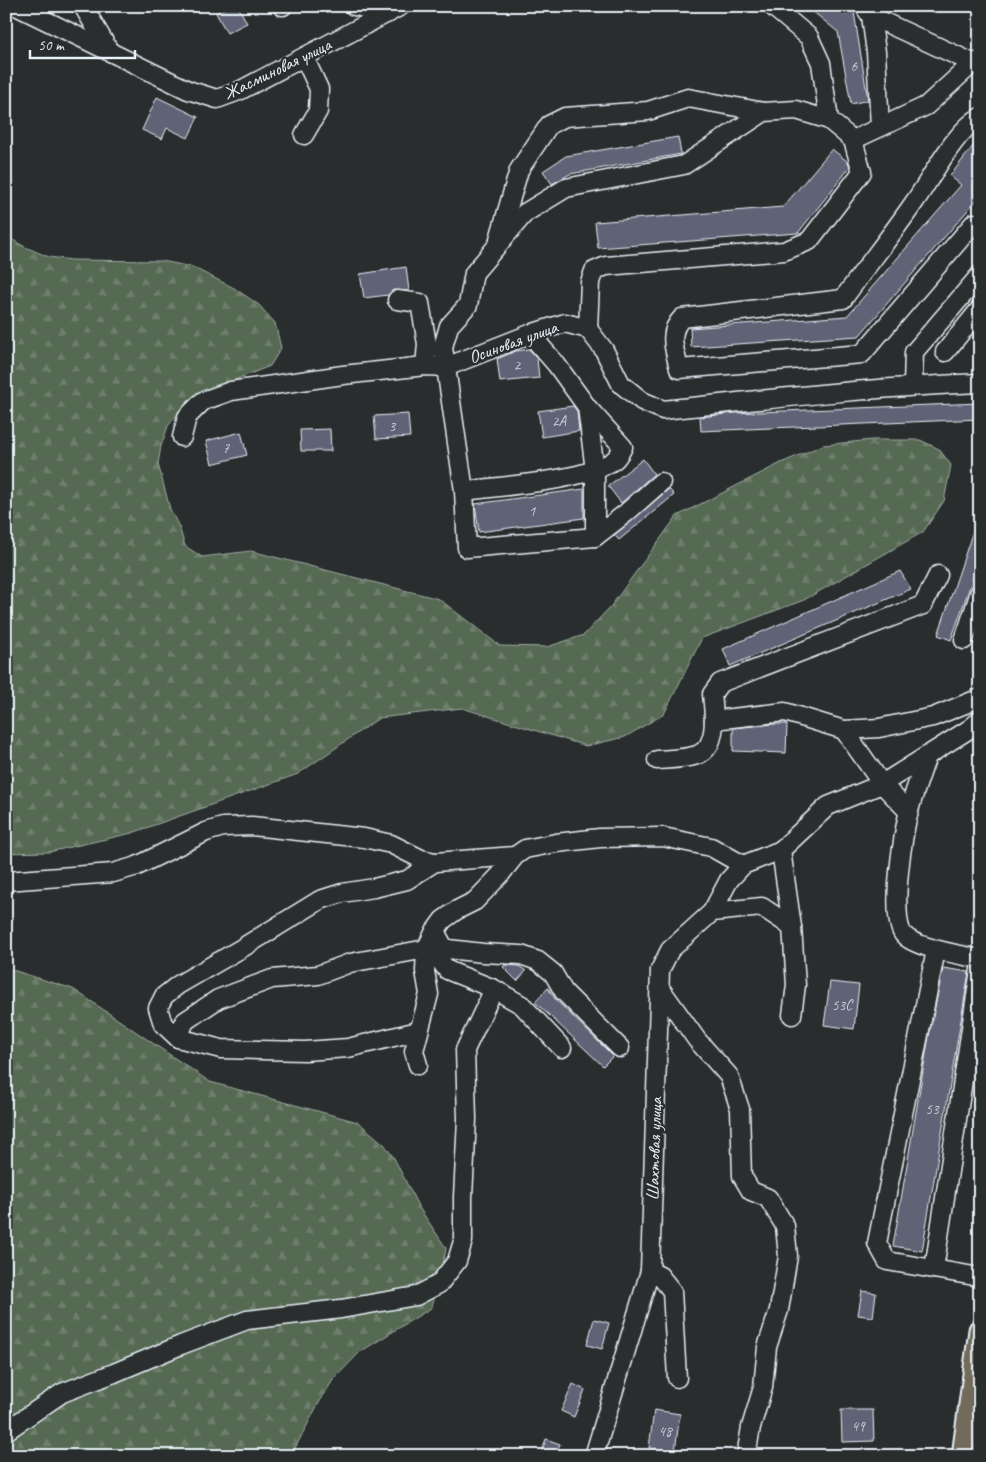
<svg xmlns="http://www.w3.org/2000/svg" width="986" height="1462" font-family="Caveat,sans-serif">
<defs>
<pattern id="forest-firs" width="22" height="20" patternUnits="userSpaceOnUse" patternTransform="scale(1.25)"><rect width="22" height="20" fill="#566953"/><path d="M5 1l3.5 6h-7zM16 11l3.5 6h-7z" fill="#6e7f6c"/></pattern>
</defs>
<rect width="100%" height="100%" fill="#2a2d2e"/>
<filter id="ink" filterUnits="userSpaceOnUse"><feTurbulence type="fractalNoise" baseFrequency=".02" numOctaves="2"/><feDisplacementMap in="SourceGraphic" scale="10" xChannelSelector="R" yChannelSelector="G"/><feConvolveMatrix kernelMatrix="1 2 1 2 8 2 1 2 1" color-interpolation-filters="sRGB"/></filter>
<g filter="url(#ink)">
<g fill="url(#forest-firs)" stroke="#9fada6">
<polygon points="6,236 25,247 49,257 72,260 162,261 192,267 234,288 259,305 275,323 281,348 270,366 204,392 184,406 168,426 161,446 158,464 170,509 179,527 185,546 202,557 251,551 439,599 500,646 547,647 584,635 611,606 677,516 781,463 823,445 872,440 920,440 939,449 951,465 944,501 923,532 804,600 702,638 664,714 625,737 586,746 462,708 379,718 298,774 132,833 49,852 6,853"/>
<polygon points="6,968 73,989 210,1082 358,1122 384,1144 394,1158 418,1206 446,1248 440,1284 431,1308 360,1352 333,1380 316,1408 291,1456 6,1456"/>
</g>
<g fill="#606476" stroke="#e8f1f8">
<polygon points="229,6 238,6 247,23 227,33 216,13"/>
<polygon points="806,6 846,6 854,12 868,100 851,104 838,32"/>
<polygon points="157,97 198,117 188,138 167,128 162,139 142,130"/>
<polygon points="678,137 681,154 570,174 552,184 543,171 566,156"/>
<polygon points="980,137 980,196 859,336 691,347 690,328 847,316 961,185 950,176"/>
<polygon points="832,149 848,162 850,167 798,233 598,248 595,222 783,207"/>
<polygon points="406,267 409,291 393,290 388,295 364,298 360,274"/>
<polygon points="529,349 537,358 539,378 500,382 497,359 516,351"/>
<polygon points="980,403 980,419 701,431 700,417 735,413"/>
<polygon points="573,406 577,411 579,431 542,437 538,411"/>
<polygon points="408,414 410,437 376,439 374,416"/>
<polygon points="330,429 331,451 301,451 300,430"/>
<polygon points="241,432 247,455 212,464 206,441"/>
<polygon points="643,459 654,474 621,503 608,486"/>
<polygon points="584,489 584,518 479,532 475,504"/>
<polygon points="669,489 674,495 619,540 614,535"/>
<polygon points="978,516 980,516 980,558 951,640 938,635"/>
<polygon points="900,571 911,589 730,666 723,649"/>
<polygon points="775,724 787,724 786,753 733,751 733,728"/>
<polygon points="505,965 519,966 526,971 517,981 503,967"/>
<polygon points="943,968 969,972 922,1251 893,1246 929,1036"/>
<polygon points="830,982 859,985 854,1029 824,1025"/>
<polygon points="548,988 556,1000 613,1056 603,1066 535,1002"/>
<polygon points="862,1291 876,1293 873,1317 858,1315"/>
<polygon points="594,1319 609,1323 602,1349 587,1345"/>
<polygon points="573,1384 585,1390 574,1417 561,1411"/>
<polygon points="654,1410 680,1414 675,1451 649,1448"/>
<polygon points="841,1410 873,1410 874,1441 842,1442"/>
<polygon points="546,1439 560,1444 555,1456 540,1456"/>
</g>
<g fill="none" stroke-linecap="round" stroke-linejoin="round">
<defs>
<g id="minor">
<polyline points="16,6 188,90 217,99 239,91 401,6"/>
<polyline points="83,6 110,52"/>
<polyline points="282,6 283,6"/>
<polyline points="354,6 389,13"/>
<polyline points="772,6 809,37 821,63 829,120"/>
<polyline points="864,6 871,16 876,52 880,127"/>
<polyline points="871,16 973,63"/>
<path d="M980 117C954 132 931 179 913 204 891 236 866 267 843 299L682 318C667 333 675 350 679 369L862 354 974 223 980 229"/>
<polyline points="304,135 318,111 319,89 304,57"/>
<polyline points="853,140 926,106 973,63 980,61"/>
<polyline points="499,239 519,170 549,125 565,117 648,111 688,98 764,112"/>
<polyline points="397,300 420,303 427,344 425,366"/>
<polyline points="588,329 590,282 594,271 606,266 784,251 809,241 862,172 853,140 829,120 796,110 764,112 684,165 566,188 525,213 474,273 468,305 449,326 443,347 464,491 467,548 595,537 626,513 661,482"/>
<polyline points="945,352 980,309"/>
<polyline points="913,386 914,352 980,275"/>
<polyline points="587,407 595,471 595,537"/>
<path d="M182 437 187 417 203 401 231 391 343 375 425 366 446 367 530 334 565 323 588 329 604 350 621 384 642 401 663 410C769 399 874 387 980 383"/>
<path d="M464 491C501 486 587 481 614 460 618 457 621 451 623 447L587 407 556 364 530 334"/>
<polyline points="964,640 980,592"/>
<polyline points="714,720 785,712 844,730 879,728 933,717 980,698"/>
<polyline points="844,730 882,784 909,812"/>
<path d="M927 756C921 774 914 792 909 811 903 832 889 920 904 935 915 948 962 955 980 959"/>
<path d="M657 760C670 759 685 759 697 755 719 747 714 712 712 694L720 683 923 605 938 575"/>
<polyline points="781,850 792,927 796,985 792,1015"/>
<polyline points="6,881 113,873 137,866 206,832 223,827 252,826 364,838 391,844 421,859 435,862 515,856"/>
<polyline points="712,912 762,907 792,927"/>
<polyline points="435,931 443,946 448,949 483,953 521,955 538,961 553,973 564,992 620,1048"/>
<polyline points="435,936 436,955 447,970 494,989 522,1005 562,1048"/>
<polyline points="936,950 877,1243 887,1261 980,1277"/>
<polyline points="660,988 697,1040 729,1076 740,1109 742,1176 751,1191 768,1198 785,1226 788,1256 779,1310 767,1347 763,1387 751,1427 746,1456"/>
<polyline points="418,1031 348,1048 305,1051 221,1049 178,1038 163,1024 158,1008 164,996 178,985 242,948 320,900 342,893 374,888 407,880 435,862"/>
<polyline points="178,1038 185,1021 218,999 272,979 318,975 350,963 426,949"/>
<polyline points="418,1065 414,1051 429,994 425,971 426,949 435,931 443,920 457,910 475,901 500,875 515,856 525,849 556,843 600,838 663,837 711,847 743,865"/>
<polyline points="934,1269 980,970"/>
<polyline points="650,1271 660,1276 672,1291 677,1378"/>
<polyline points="6,1431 62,1393 114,1373 181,1345 247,1320 341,1309 416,1296 439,1284 457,1261 463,1241 463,1197 467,1119 465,1050 494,989"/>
<polyline points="594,1456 650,1271 660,970 670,950 712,912 729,880 743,865 781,850 828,806 882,784 971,728 980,720"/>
</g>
<polyline id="major" points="963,1456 980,1330"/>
</defs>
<use href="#minor" stroke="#e8f1f8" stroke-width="21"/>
<use href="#major" stroke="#e8f1f8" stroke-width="25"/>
<use href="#minor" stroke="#2a2d2e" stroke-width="18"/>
<use href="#major" stroke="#726b5a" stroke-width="21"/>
</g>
</g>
<g text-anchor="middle" stroke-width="4.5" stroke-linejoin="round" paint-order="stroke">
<g font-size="15" fill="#c6ced8">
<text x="854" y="71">6</text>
<text x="517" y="370">2</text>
<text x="559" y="426">2А</text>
<text x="392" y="431">3</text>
<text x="226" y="453">7</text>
<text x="532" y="516">1</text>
<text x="842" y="1010">53С</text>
<text x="932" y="1114">53</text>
<text x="858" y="1431">49</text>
<text x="665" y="1436">48</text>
</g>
<g font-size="18" fill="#e8f1f8" stroke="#2a2d2e">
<text transform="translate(277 69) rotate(-26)" y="6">Жасминовая улица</text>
<text transform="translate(513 342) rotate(-20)" y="6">Осиновая улица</text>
<text transform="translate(654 1149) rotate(-88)" y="6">Шахтовая улица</text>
</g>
</g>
<rect width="986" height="1462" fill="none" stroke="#2a2d2e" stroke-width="25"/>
<rect x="12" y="12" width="961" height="1437" fill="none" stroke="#e8f1f8" stroke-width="2" filter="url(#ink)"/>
<path d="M30 50v8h105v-8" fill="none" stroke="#e8f1f8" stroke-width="2.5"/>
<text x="38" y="50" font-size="15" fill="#e8f1f8" stroke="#2a2d2e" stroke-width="4" paint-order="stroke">50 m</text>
</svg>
